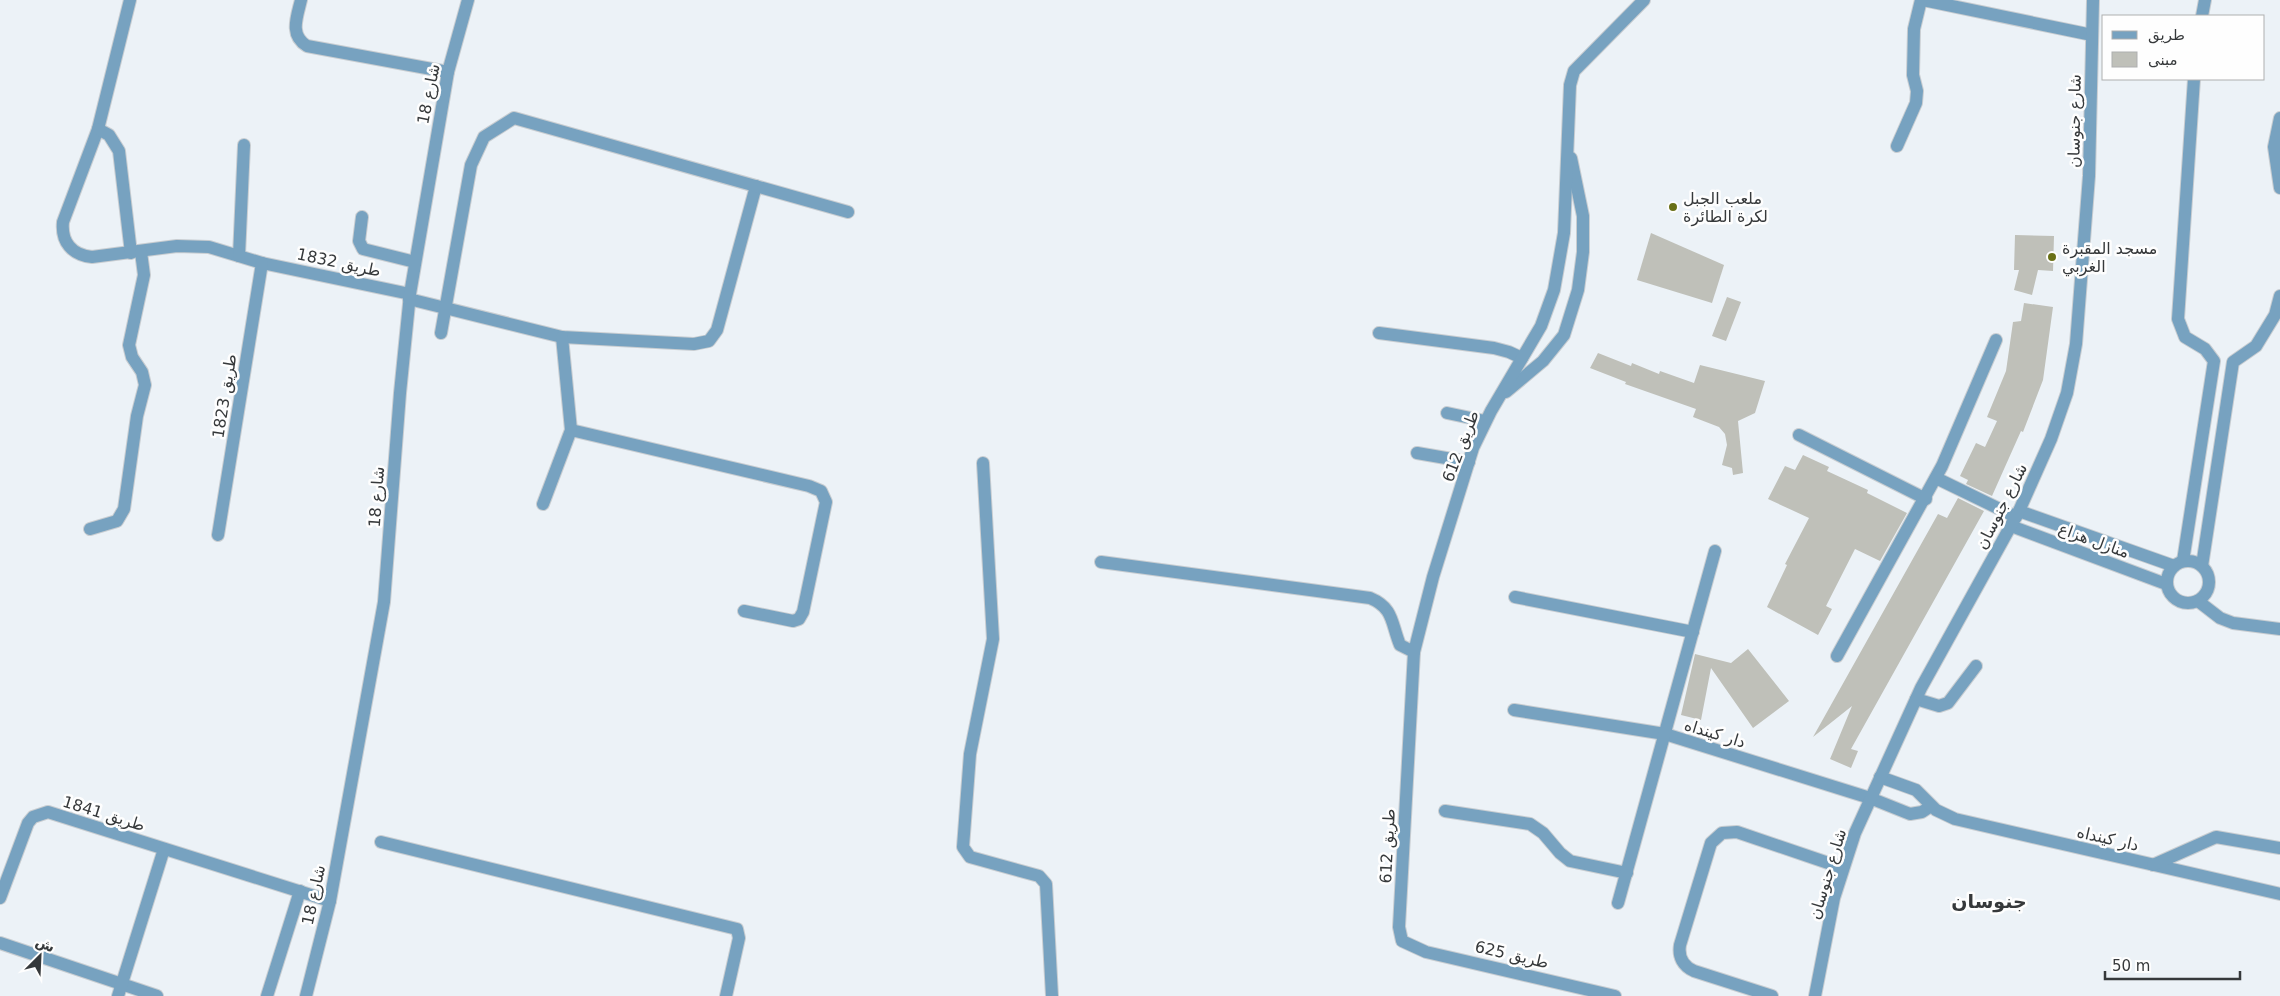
<svg xmlns="http://www.w3.org/2000/svg" width="2280" height="996" font-family="'DejaVu Sans',Vazirmatn,sans-serif">
<rect width="100%" height="100%" fill="#ecf2f7"/>
<g fill="#bfc0b9">
<polygon points="1651,233 1724,265 1712,303 1637,280"/>
<polygon points="2015,235 2054,236 2053,271 2038,270 2032,295 2014,290 2019,270 2014,270"/>
<polygon points="1727,297 1741,302 1726,341 1712,336"/>
<polygon points="2024,303 2053,307 2043,380 2023,432 2021,431 1992,496 1966,484 1968,480 1960,476 1976,443 1985,447 1997,421 1987,417 2006,371 2013,322 2021,321"/>
<polygon points="1598,353 1631,366 1632,363 1659,374 1660,371 1694,383 1700,365 1765,381 1755,413 1738,421 1743,473 1733,475 1732,468 1722,465 1727,445 1725,434 1719,427 1693,417 1696,409 1625,384 1626,382 1590,368"/>
<polygon points="1803,455 1829,467 1827,471 1868,490 1867,493 1907,513 1880,561 1855,549 1826,606 1832,609 1818,635 1767,607 1787,565 1785,564 1809,518 1768,499 1785,466 1795,470"/>
<polygon points="1958,498 1984,511 1851,749 1858,751 1851,768 1830,759 1852,706 1813,737 1938,514 1947,518"/>
<polygon points="1748,649 1789,701 1753,728 1711,668 1701,720 1681,715 1695,654 1731,663"/>
</g>
<g fill="none" stroke-linecap="round" stroke-linejoin="round">
<defs>
<g id="minor">
<path d="M130 0 98 129 63 222C61 242 72 255 92 257L177 246 209 247 262 263 410 294"/>
<path d="M301 0C297 17 289 35 307 46L448 72"/>
<polyline points="1923,0 2092,35"/>
<polyline points="2202,16 2205,0"/>
<polyline points="2280,118 2274,147 2280,188"/>
<polyline points="98,129 109,135 119,151 131,253"/>
<polyline points="1897,146 1916,103 1917,91 1913,75 1914,29 1921,0"/>
<polyline points="362,217 359,241 363,249 415,262"/>
<polyline points="239,256 244,145"/>
<polyline points="409,299 562,337 694,344 709,341 717,330 756,186"/>
<polyline points="441,333 471,165 484,137 514,118 848,212"/>
<polyline points="1379,333 1494,348 1509,352 1522,358"/>
<polyline points="1506,392 1543,361 1564,335 1578,290 1583,252 1583,216 1571,158"/>
<polyline points="1447,413 1485,421"/>
<polyline points="571,430 809,486 821,491 826,502 803,612 799,619 793,621 744,611"/>
<polyline points="1799,435 1926,499"/>
<polyline points="1417,453 1469,462"/>
<polyline points="983,463 993,639 970,754 963,847 970,857 1039,876 1046,884 1052,996"/>
<polyline points="1936,478 2016,517"/>
<polyline points="543,504 571,430 562,337"/>
<polyline points="2019,511 2174,566"/>
<polyline points="2011,526 2166,584"/>
<polyline points="90,529 117,521 124,509 137,416 145,385 142,372 132,357 129,345 144,275 141,252"/>
<polyline points="218,535 262,263"/>
<circle cx="2188" cy="582" r="21"/>
<polyline points="2183,561 2214,361 2205,349 2185,337 2178,319 2194,79"/>
<path d="M1101 562 1370 598C1394 608 1391 623 1400 645L1414 652"/>
<polyline points="2202,566 2233,362 2256,346 2275,315 2280,296"/>
<polyline points="1515,597 1693,632"/>
<polyline points="2198,601 2220,618 2233,623 2280,629"/>
<polyline points="1837,656 1942,466 1996,340"/>
<polyline points="1916,699 1939,706 1948,703 1976,666"/>
<polyline points="1514,710 1665,734 1870,798 1910,814 1922,812 1931,806"/>
<polyline points="1880,777 1916,790 1936,810 1955,819 2280,894"/>
<polyline points="1445,811 1530,824 1543,833 1560,853 1570,861 1627,873"/>
<polyline points="381,842 737,929 739,938 726,996"/>
<polyline points="2153,865 2216,837 2280,848"/>
<polyline points="0,898 28,823 33,817 48,812 330,901"/>
<polyline points="1618,903 1715,551"/>
<polyline points="0,943 157,996"/>
<polyline points="118,996 164,849"/>
<polyline points="267,996 300,891"/>
<polyline points="306,996 330,901 384,602 400,393 410,294 448,72 468,0"/>
<polyline points="1615,996 1426,952 1402,941 1399,927 1414,652 1433,577 1473,448 1491,411 1541,326 1554,290 1564,233 1570,85 1574,71 1644,0"/>
<path d="M1772 996 1694 971C1683 966 1678 957 1680 945L1711 843 1722 833 1737 832 1843 868"/>
<polyline points="1815,996 1834,898 1855,833 1921,688 2019,511 2051,439 2067,393 2076,344 2089,176 2093,0"/>
</g>
</defs>
<use href="#minor" stroke="#c8cdd1" stroke-width="14"/>
<use href="#minor" stroke="#77a2c0" stroke-width="12"/>
</g>
<g fill="#697017" stroke="#fefefe" stroke-width="2">
<circle cx="1673" cy="207" r="5"/>
<circle cx="2052" cy="257" r="5"/>
</g>
<g text-anchor="middle" stroke-width="5" stroke-linejoin="round" paint-order="stroke">
<g font-size="16" fill="#36393b" stroke="#fefefe">
<text transform="translate(428 94) rotate(-79)" y="6">شارع 18</text>
<text transform="translate(2074 121) rotate(-89)" y="6">شارع جنوسان</text>
<text transform="translate(339 262) rotate(12)" y="6">طريق 1832</text>
<text transform="translate(224 396) rotate(-81)" y="6">طريق 1823</text>
<text transform="translate(1460 446) rotate(-69)" y="6">طريق 612</text>
<text transform="translate(376 497) rotate(-86)" y="6">شارع 18</text>
<text transform="translate(2001 506) rotate(-63)" y="6">شارع جنوسان</text>
<text transform="translate(2094 540) rotate(20)" y="6">منازل هزاع</text>
<text transform="translate(1715 733) rotate(17)" y="6">دار كينداه</text>
<text transform="translate(104 813) rotate(17)" y="6">طريق 1841</text>
<text transform="translate(2108 838) rotate(13)" y="6">دار كينداه</text>
<text transform="translate(1387 846) rotate(-87)" y="6">طريق 612</text>
<text transform="translate(1827 874) rotate(-73)" y="6">شارع جنوسان</text>
<text transform="translate(313 895) rotate(-78)" y="6">شارع 18</text>
<text transform="translate(1512 954) rotate(13)" y="6">طريق 625</text>
</g>
<g font-size="16" fill="#36393b" stroke="#fefefe" text-anchor="start">
<text x="1683" y="204">ملعب الجبل<tspan x="1683" dy="18">لكرة الطائرة</tspan></text>
<text x="2062" y="254">مسجد المقبرة<tspan x="2062" dy="18">الغربي</tspan></text>
</g>
<g font-size="19" font-weight="bold" fill="#36393b" stroke="#fefefe">
<text x="1989" y="908">جنوسان</text>
</g>
</g>
<rect x="2102" y="15" width="162" height="65" fill="#fefefe" stroke="#aeafb0"/>
<rect x="2112" y="31" width="25" height="8" fill="#77a2c0" stroke="#aeafb0"/>
<text x="2148" y="40" font-size="15" fill="#36393b">طريق</text>
<rect x="2112" y="52" width="25" height="15" fill="#bfc0b9" stroke="#aeafb0"/>
<text x="2148" y="65" font-size="15" fill="#36393b">مبنى</text>
<g transform="translate(40 956) rotate(24)" stroke="#fefefe" stroke-width="4" paint-order="stroke">
<path d="M0-4L9 19L0 12L-9 19Z" fill="#36393b"/>
<text y="-8" font-size="14" font-weight="bold" text-anchor="middle" fill="#36393b">ش</text>
</g>
<path d="M2105 971v8h135v-8" fill="none" stroke="#36393b" stroke-width="2.5"/>
<text x="2112" y="971" font-size="15" fill="#36393b" stroke="#fefefe" stroke-width="4" paint-order="stroke">50 m</text>
</svg>
